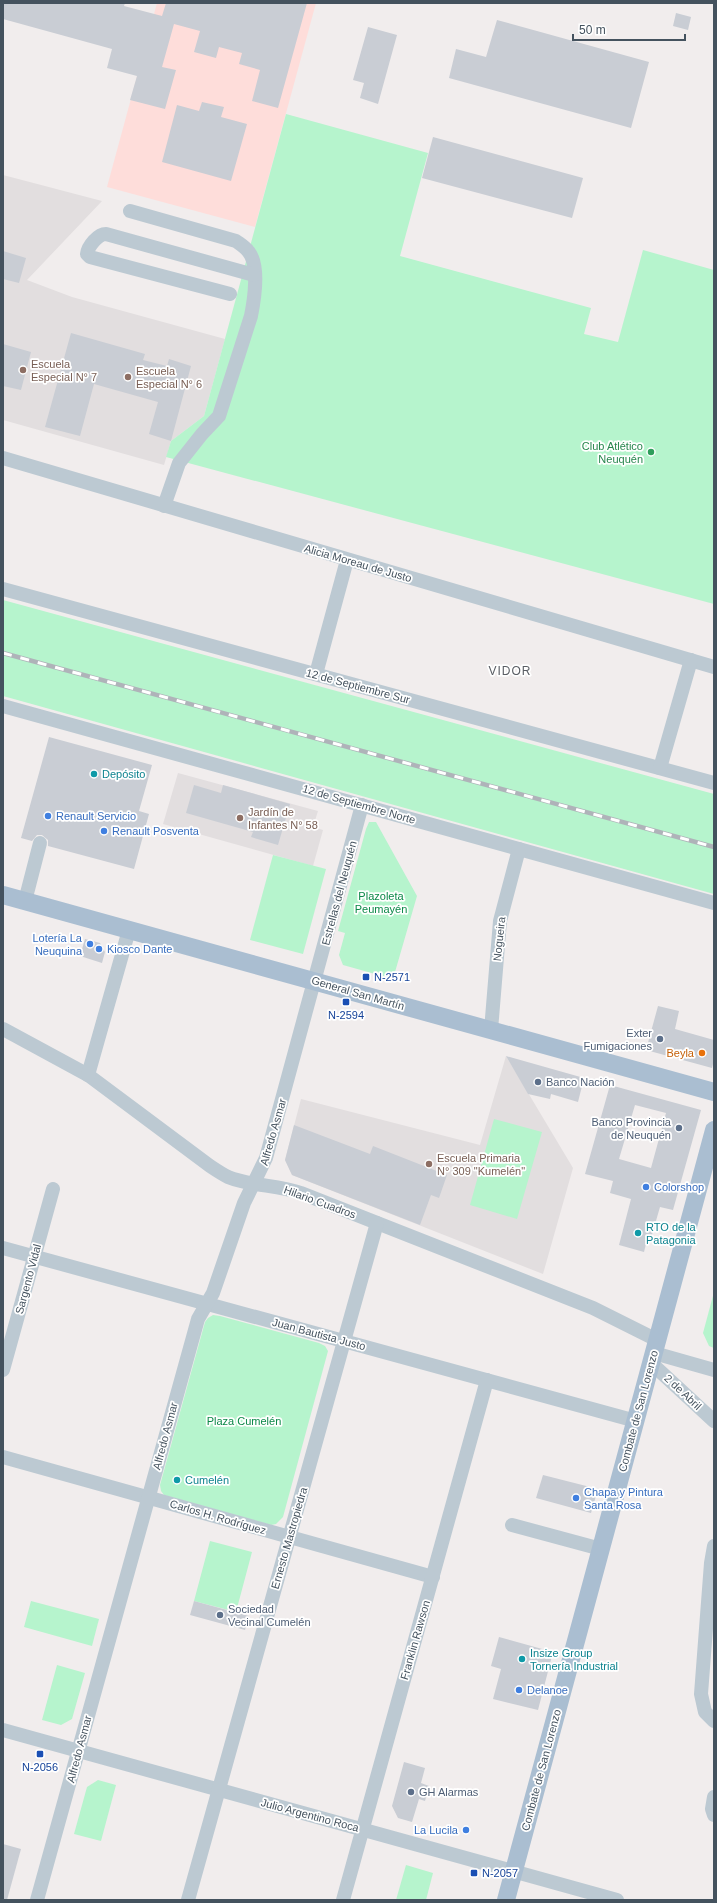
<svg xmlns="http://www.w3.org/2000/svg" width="717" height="1903" font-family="Arial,sans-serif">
<rect width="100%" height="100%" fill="#f1eded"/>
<g fill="#e2dedf">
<polygon points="3,175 102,201 27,280 72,297 225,339 204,416 171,441 164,465 3,420"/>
<polygon points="178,773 318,811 313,827 323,830 313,866 163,824"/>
<polygon points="506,1056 573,1168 543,1274 292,1175 285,1160 301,1099 480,1145"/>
</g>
<polygon fill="#feddda" points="157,3 316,3 255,227 107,187"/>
<g fill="#b6f4cd">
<polygon points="286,114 428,153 400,256 591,308 584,334 618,342 643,250 714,270 714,604 166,457 171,441 204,416"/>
<polygon points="3,600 714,794 714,894 3,696"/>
<polygon points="369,822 376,822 417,896 393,979 343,965 339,955 345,933 338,931 366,829"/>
<polygon points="273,855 326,869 303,954 250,940"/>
<polygon points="494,1119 542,1132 517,1219 470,1205"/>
<polygon points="714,1292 714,1348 709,1346 703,1333"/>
<polygon points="213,1315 220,1316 319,1343 325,1346 328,1351 283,1517 276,1524 271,1525 164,1495 161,1491 160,1485 205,1322 208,1318"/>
<polygon points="210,1541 252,1552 236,1612 194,1601"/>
<polygon points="31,1601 99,1619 92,1646 24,1627"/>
<polygon points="57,1665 85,1673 72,1719 61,1725 42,1720"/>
<polygon points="98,1780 116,1785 101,1841 74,1834 87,1787"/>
<polygon points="406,1865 433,1873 426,1900 396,1900"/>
</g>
<g fill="#c9cdd4" fill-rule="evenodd">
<polygon points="3,3 125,3 124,6 162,16 166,3 307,3 278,108 252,101 260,70 239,64 242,53 219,47 216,58 194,52 200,31 174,24 162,67 176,70 165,109 130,100 137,76 107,68 112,49 3,19"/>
<polygon points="676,13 691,17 688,30 673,26"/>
<polygon points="497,20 649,62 631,128 449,78 456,49 486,57"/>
<polygon points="368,27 397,35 378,104 360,98 364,83 353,80"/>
<polygon points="202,102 224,107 221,117 247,124 231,181 162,162 177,105 199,111"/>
<polygon points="433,137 583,178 572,218 422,178"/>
<polygon points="3,251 26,258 19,283 3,279"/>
<polygon points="71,333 145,354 143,360 167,366 169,359 191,366 171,441 149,434 158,402 94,384 80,436 45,427"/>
<polygon points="3,344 31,352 21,390 3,386"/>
<polygon points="49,737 152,765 139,811 149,814 134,869 48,846 48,840 42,835 37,835 32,841 21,838"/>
<polygon points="194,785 221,793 223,785 290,804 278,845 251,837 253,832 186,813"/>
<polygon points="85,939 100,943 105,952 102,963 80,956"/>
<polygon points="658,1006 679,1011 675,1029 714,1040 714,1060 712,1068 646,1050"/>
<polygon points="506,1056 584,1078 578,1102 551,1094 550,1099 528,1094"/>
<path d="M610 1085 701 1110 673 1210 660 1207 649 1245 646 1244 644 1252 619 1245 631 1199 610 1193 613 1181 585 1174ZM635 1105 666 1113 651 1168 619 1159Z"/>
<polygon points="294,1125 370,1154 373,1146 447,1175 439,1198 431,1195 420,1225 292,1175 285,1160"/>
<polygon points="543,1475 598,1489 591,1513 536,1498"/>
<polygon points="194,1601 249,1616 245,1630 190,1615"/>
<polygon points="499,1637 553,1652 538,1710 493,1699 501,1669 491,1666"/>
<polygon points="404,1762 425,1768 421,1783 429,1786 425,1801 419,1799 412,1822 398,1818 392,1806"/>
<polygon points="3,1844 21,1849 7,1900 3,1900"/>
</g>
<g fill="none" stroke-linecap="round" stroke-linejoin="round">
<g stroke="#bcc9d2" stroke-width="14">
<path d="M130 211 236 241C240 244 245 247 248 251 260 264 254 301 251 316L219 416 202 434 179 463 164 506"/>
<path d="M230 294 90 257 87 254C88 246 98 234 106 234L254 275"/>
<polyline points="3,458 714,667"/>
<polyline points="3,589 714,783"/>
<polyline points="316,674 347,560"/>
<polyline points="3,706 714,903"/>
<polyline points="660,768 691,660"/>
<polyline points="25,901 40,843"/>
<path d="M3 1029 88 1075 210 1166C216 1170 222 1174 228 1177 250 1186 278 1185 301 1193L593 1308 657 1340"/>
<polyline points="491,1030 500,921 519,849"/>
<polyline points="88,1075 129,930"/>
<polyline points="3,1248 636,1421"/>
<polyline points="654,1353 714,1370"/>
<polyline points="651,1363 714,1421"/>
<polyline points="3,1370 53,1189"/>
<polyline points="3,1457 433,1577"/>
<polyline points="512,1525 601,1549"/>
<polyline points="714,1546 711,1563 701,1694 705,1712 714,1721"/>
<polyline points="3,1730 617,1900"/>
<polyline points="714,1797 712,1809 714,1815"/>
<polyline points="37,1900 198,1319 213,1293 244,1203 266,1158 362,805"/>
<polyline points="188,1900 377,1223"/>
<polyline points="343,1900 487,1380"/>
</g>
<g stroke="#aabed1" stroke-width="18">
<polyline points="3,895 714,1092"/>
<polyline points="506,1900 714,1130"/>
</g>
<defs>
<polyline id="rail" points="3,653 714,847"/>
</defs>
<use href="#rail" stroke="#afb3b9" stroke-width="4.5"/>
<use href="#rail" stroke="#fff" stroke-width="3" stroke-dasharray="9" stroke-linecap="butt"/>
</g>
<g fill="#8d6e63" stroke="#fff" stroke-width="1.5">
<circle cx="23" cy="370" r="4"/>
<circle cx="128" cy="377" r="4"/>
<circle cx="240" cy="818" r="4"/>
<circle cx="429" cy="1164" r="4"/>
</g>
<circle fill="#2e9e5b" stroke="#fff" stroke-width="1.5" cx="651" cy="452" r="4"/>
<g fill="#0f9aa8" stroke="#fff" stroke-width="1.5">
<circle cx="94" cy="774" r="4"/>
<circle cx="638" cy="1233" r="4"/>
<circle cx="177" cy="1480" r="4"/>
<circle cx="522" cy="1659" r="4"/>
</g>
<g fill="#3f7fe0" stroke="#fff" stroke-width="1.5">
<circle cx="48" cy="816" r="4"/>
<circle cx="104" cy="831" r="4"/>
<circle cx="90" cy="944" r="4"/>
<circle cx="99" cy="949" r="4"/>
<circle cx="646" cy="1187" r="4"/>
<circle cx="576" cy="1498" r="4"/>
<circle cx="519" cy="1690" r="4"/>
<circle cx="466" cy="1830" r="4"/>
</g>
<g fill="#1a4fb4" stroke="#fff" stroke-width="1.5">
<rect x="362" y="973" width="8" height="8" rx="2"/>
<rect x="342" y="998" width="8" height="8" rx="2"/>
<rect x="36" y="1750" width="8" height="8" rx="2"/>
<rect x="470" y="1869" width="8" height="8" rx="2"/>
</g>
<g fill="#5c6f8a" stroke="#fff" stroke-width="1.5">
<circle cx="660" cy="1039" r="4"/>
<circle cx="538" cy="1082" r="4"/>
<circle cx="679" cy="1128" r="4"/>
<circle cx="220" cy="1615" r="4"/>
<circle cx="411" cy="1792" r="4"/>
</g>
<circle fill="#e8710a" stroke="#fff" stroke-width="1.5" cx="702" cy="1053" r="4"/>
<g text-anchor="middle" stroke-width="3.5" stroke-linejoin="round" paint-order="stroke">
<g font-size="11" fill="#785e54" stroke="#fff" text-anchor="start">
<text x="31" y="368">Escuela<tspan x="31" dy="13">Especial N° 7</tspan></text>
<text x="136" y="375">Escuela<tspan x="136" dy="13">Especial N° 6</tspan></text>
<text x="248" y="816">Jardín de<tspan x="248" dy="13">Infantes N° 58</tspan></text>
<text x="437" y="1162">Escuela Primaria<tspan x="437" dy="13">N° 309 "Kumelén"</tspan></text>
</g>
<g font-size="11" fill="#27864d" stroke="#fff" text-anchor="end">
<text x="643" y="450">Club Atlético<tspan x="643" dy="13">Neuquén</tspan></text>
</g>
<g font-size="11" fill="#44525e" stroke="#fff">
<text transform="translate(358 563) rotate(16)" y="4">Alicia Moreau de Justo</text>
<text transform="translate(358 686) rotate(15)" y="4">12 de Septiembre Sur</text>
<text transform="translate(359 804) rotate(16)" y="4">12 de Septiembre Norte</text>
<text transform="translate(339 893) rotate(-75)" y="4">Estrellas del Neuquén</text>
<text transform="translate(499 939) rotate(-84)" y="4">Nogueira</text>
<text transform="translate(358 993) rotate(16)" y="4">General San Martín</text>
<text transform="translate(273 1132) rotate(-74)" y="4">Alfredo Asmar</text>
<text transform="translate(320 1202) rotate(20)" y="4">Hilario Cuadros</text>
<text transform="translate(28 1279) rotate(-75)" y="4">Sargento Vidal</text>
<text transform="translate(319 1334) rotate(15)" y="4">Juan Bautista Justo</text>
<text transform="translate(683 1392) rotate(43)" y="4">2 de Abril</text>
<text transform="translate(638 1411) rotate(-75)" y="4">Combate de San Lorenzo</text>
<text transform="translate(165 1436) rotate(-75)" y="4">Alfredo Asmar</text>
<text transform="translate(218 1517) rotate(16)" y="4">Carlos H. Rodríguez</text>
<text transform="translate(289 1538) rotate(-74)" y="4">Ernesto Mastropiedra</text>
<text transform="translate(415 1640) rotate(-74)" y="4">Franklin Rawson</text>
<text transform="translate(79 1749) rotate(-75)" y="4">Alfredo Asmar</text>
<text transform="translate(541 1770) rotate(-75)" y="4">Combate de San Lorenzo</text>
<text transform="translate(310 1815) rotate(15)" y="4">Julio Argentino Roca</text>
</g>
<g font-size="11" fill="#0d838f" stroke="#fff" text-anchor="start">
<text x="102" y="778">Depósito</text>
<text x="646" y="1231">RTO de la<tspan x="646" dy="13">Patagonia</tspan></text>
<text x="185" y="1484">Cumelén</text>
<text x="530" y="1657">Insize Group<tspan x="530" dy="13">Tornería Industrial</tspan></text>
</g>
<g font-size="11" fill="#366cbe" stroke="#fff" text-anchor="start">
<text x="56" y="820">Renault Servicio</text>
<text x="112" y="835">Renault Posventa</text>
<text x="82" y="942" text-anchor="end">Lotería La<tspan x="82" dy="13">Neuquina</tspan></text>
<text x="107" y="953">Kiosco Dante</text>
<text x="654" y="1191">Colorshop</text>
<text x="584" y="1496">Chapa y Pintura<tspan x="584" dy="13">Santa Rosa</tspan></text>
<text x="527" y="1694">Delanoe</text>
<text x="458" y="1834" text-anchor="end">La Lucila</text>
</g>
<g font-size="11" fill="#0b8847" stroke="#fff">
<text x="381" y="900">Plazoleta<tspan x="381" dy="13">Peumayén</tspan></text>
<text x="244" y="1425">Plaza Cumelén</text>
</g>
<g font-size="11" fill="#164399" stroke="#fff" text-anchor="start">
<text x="374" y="981">N-2571</text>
<text x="346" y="1019" text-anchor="middle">N-2594</text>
<text x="40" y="1771" text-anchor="middle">N-2056</text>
<text x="482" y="1877">N-2057</text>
</g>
<g font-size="11" fill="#4e5e75" stroke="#fff" text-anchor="start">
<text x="652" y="1037" text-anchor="end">Exter<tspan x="652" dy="13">Fumigaciones</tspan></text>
<text x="546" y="1086">Banco Nación</text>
<text x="671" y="1126" text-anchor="end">Banco Provincia<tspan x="671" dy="13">de Neuquén</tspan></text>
<text x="228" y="1613">Sociedad<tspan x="228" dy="13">Vecinal Cumelén</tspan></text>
<text x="419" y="1796">GH Alarmas</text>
</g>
<g font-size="11" fill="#c56008" stroke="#fff" text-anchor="end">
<text x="694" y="1057">Beyla</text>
</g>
<g font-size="12" letter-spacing="1" fill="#5a5e64" stroke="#fff">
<text x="510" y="675">VIDOR</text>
</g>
</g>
<rect width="717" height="1903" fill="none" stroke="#44525e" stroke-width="8"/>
<path d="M573 34v6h112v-6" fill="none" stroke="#44525e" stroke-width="2"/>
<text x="579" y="34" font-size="12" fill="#44525e" stroke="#ffffff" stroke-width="3" paint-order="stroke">50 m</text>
</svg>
